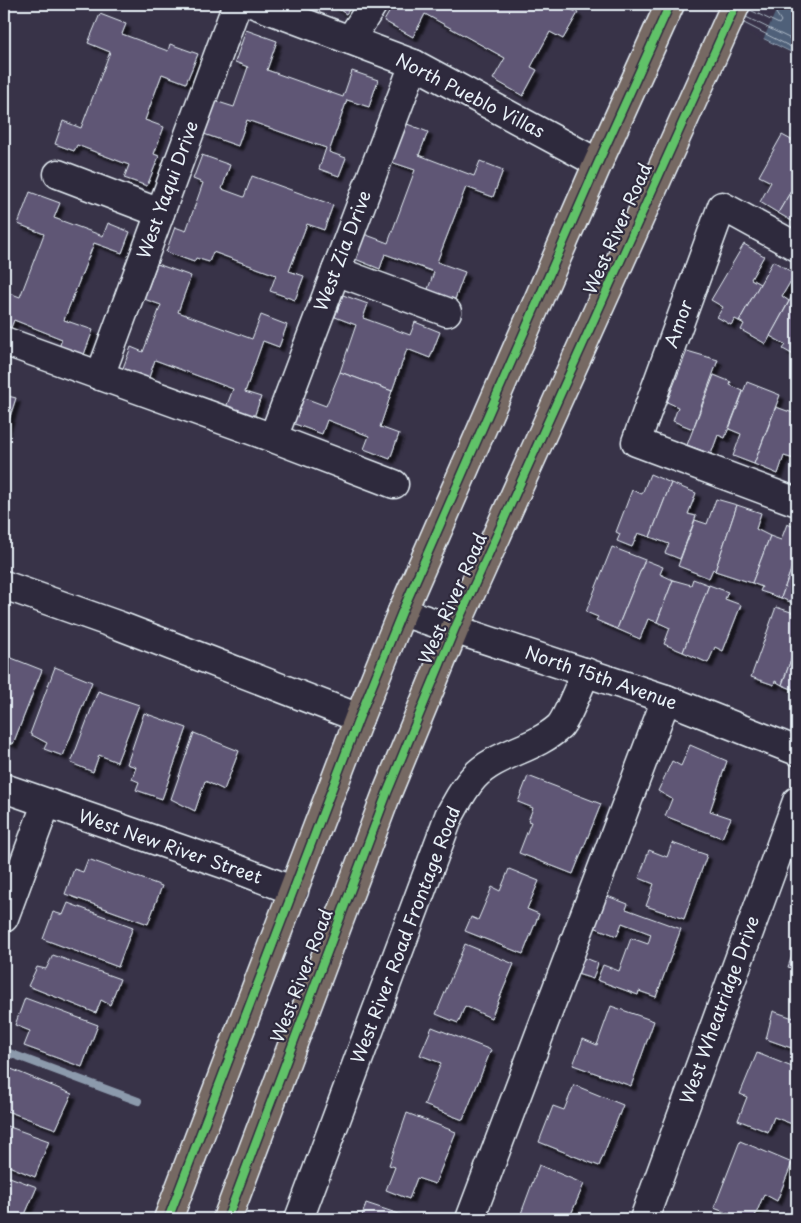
<svg xmlns="http://www.w3.org/2000/svg" width="801" height="1223" font-family="'Playpen Sans',sans-serif">
<defs>
<filter id="shadow"><feDropShadow dx="4.5" dy="4.5" stdDeviation="1" flood-color="#0009"/></filter>
</defs>
<rect width="100%" height="100%" fill="#383348"/>
<filter id="ink" filterUnits="userSpaceOnUse"><feTurbulence type="fractalNoise" baseFrequency=".02" numOctaves="2"/><feDisplacementMap in="SourceGraphic" scale="10" xChannelSelector="R" yChannelSelector="G"/><feConvolveMatrix kernelMatrix="1 2 1 2 8 2 1 2 1" color-interpolation-filters="sRGB"/></filter>
<g filter="url(#ink)">
<polygon fill="#4f6079" stroke="#8c9aac" points="693,4 789,4 797,8 797,55"/>
<polygon fill="#383348" points="690,4 779,4 763,40"/>
<g fill="none" stroke-linecap="round" stroke-linejoin="round">
<g stroke="#abb7c5" stroke-width="1">
<polyline points="750,10 779,24 781,21 776,13 774,4"/>
<polyline points="746,17 797,42"/>
<polyline points="744,23 797,50"/>
</g>
<polyline stroke="#8c9aac" stroke-width="8" points="4,1051 138,1101"/>
</g>
<g fill="#5e5774" stroke="#e8f1f8" filter="url(#shadow)">
<polygon points="331,4 353,4 346,14"/>
<polygon points="394,4 408,4 413,6 414,4 560,4 578,13 563,39 550,32 531,67 537,70 523,96 493,79 505,58 425,14 413,37 384,21"/>
<polygon points="100,14 126,24 122,34 168,51 170,44 198,54 186,83 162,74 145,120 164,127 154,154 159,156 147,186 124,178 129,165 77,145 74,151 55,144 63,121 81,128 110,52 88,43"/>
<polygon points="246,30 277,41 267,70 343,97 352,71 378,80 369,107 347,100 329,152 346,158 339,176 319,169 326,148 247,120 238,146 204,134 215,101 234,107 248,67 235,62"/>
<polygon points="402,122 428,132 419,155 474,176 480,161 503,170 493,197 466,187 437,262 465,272 454,302 427,292 434,272 385,254 380,269 355,259 364,234 388,243 415,170 388,161"/>
<polygon points="782,135 797,143 797,181 778,213 760,202 771,182 759,176"/>
<polygon points="202,155 230,165 222,189 244,197 252,176 333,205 324,230 307,224 289,271 304,276 295,300 270,291 276,275 213,252 209,262 196,258 194,262 166,252 175,227 186,231 203,183 193,179"/>
<polygon points="797,181 797,224 778,213"/>
<polygon points="30,192 60,203 54,218 103,236 108,223 130,232 122,253 94,243 64,320 93,330 82,360 58,351 62,339 14,320 10,330 4,327 4,291 20,297 44,234 18,224"/>
<polygon points="744,244 764,256 751,279 760,284 739,321 735,319 731,325 717,317 723,307 711,300"/>
<polygon points="773,261 795,274 782,296 789,301 766,344 741,330 744,324 739,321"/>
<polygon points="157,264 191,276 178,312 252,339 261,315 287,325 279,347 263,341 245,392 261,397 252,423 224,413 233,389 155,360 147,383 121,373 131,347 143,352 161,305 144,299"/>
<polygon points="795,291 797,293 797,357 783,349 786,345 770,336"/>
<polygon points="343,295 368,304 363,318 410,335 415,322 440,332 430,358 407,349 392,391 340,372 356,325 335,317"/>
<polygon points="687,351 718,360 693,429 673,421 678,407 667,402"/>
<polygon points="340,372 392,391 380,427 399,434 390,459 364,449 369,436 327,420 322,434 292,423 302,397 326,406"/>
<polygon points="714,375 731,382 730,385 743,391 725,438 718,435 711,454 687,445"/>
<polygon points="747,382 780,395 754,464 733,456 741,434 729,429"/>
<polygon points="4,395 16,398 4,435"/>
<polygon points="797,401 797,451 794,459 784,456 778,474 754,464 776,407 793,413"/>
<polygon points="650,474 671,483 650,537 638,533 632,547 617,541 620,534 616,532 632,490 642,494"/>
<polygon points="671,483 696,493 688,514 696,516 680,559 665,553 669,544 650,537"/>
<polygon points="716,499 737,505 715,571 713,569 709,578 678,566 695,520 707,524"/>
<polygon points="737,505 761,513 756,529 770,536 752,583 715,571"/>
<polygon points="787,524 797,528 797,553 781,598 760,591 762,587 752,583 770,536 781,540"/>
<polygon points="612,547 645,560 617,629 596,620 598,617 586,612"/>
<polygon points="797,553 797,605 781,598"/>
<polygon points="645,560 663,567 660,574 673,580 657,622 648,619 640,639 617,629"/>
<polygon points="693,579 709,585 683,652 664,644 670,628 657,622 673,580 691,585"/>
<polygon points="709,585 728,592 725,599 741,605 723,651 715,647 708,663 683,652"/>
<polygon points="776,607 797,614 797,642 782,685 775,681 774,685 751,677"/>
<polygon points="797,642 797,691 782,685"/>
<polygon points="4,655 42,670 13,744 4,740"/>
<polygon points="55,667 92,682 63,756 44,749 47,743 30,734"/>
<polygon points="98,691 139,705 117,762 99,755 93,772 71,763"/>
<polygon points="144,713 187,728 162,799 136,790 139,782 132,779 136,767 127,764"/>
<polygon points="194,733 239,751 224,790 205,781 195,811 171,799"/>
<polygon points="690,745 727,761 710,811 731,818 722,838 665,816 672,799 658,791 672,761 681,766"/>
<polygon points="528,776 601,804 573,874 519,853 531,822 528,821 533,808 518,802"/>
<polygon points="672,843 707,855 684,919 646,906 654,884 639,878 649,850 667,857"/>
<polygon points="88,859 162,886 148,924 65,894 74,869 83,872"/>
<polygon points="509,869 539,881 527,909 539,914 523,954 465,931 471,917 478,920 492,887 500,891"/>
<polygon points="602,894 628,904 626,909 681,929 656,997 639,991 638,995 597,980 603,965 619,971 631,938 648,944 651,934 622,923 617,936 591,926"/>
<polygon points="68,903 133,927 118,967 43,939 53,912 63,915"/>
<polygon points="797,942 797,970 788,967"/>
<polygon points="465,944 514,964 491,1018 465,1006 458,1023 436,1014"/>
<polygon points="53,955 120,979 110,1005 101,1000 96,1013 28,986 37,967 46,969"/>
<polygon points="580,956 598,963 593,979 574,973"/>
<polygon points="25,998 98,1025 82,1067 24,1046 30,1031 15,1025"/>
<polygon points="611,1006 654,1021 631,1086 573,1065 583,1039 597,1045"/>
<polygon points="797,1007 797,1050 766,1039 773,1011 793,1018"/>
<polygon points="432,1027 491,1050 463,1120 424,1105 441,1063 420,1055"/>
<polygon points="757,1053 797,1069 797,1126 774,1117 768,1132 738,1120 747,1097 740,1094"/>
<polygon points="4,1066 72,1094 56,1129 4,1110"/>
<polygon points="574,1085 623,1105 599,1166 539,1142 553,1106 564,1110"/>
<polygon points="407,1113 456,1132 435,1184 417,1178 409,1199 386,1190 395,1167 389,1165"/>
<polygon points="4,1125 49,1141 35,1177 4,1164"/>
<polygon points="740,1141 792,1163 777,1201 764,1194 754,1219 743,1219 714,1208"/>
<polygon points="539,1165 584,1184 569,1219 519,1219"/>
<polygon points="4,1175 37,1187 23,1219 4,1219"/>
<polygon points="366,1203 411,1218 411,1219 361,1219"/>
</g>
<g fill="none" stroke-linecap="round" stroke-linejoin="round">
<defs>
<g id="minor">
<polyline points="254,4 414,64 598,163"/>
<polyline points="350,40 373,4"/>
<polyline points="58,174 160,213"/>
<polyline points="797,247 722,206 636,442 797,502"/>
<polyline points="336,271 447,312"/>
<polyline points="4,341 273,438 394,484"/>
<polyline points="100,376 237,4"/>
<polyline points="273,438 414,64"/>
<polyline points="4,585 120,626 359,718"/>
<polyline points="402,612 666,699 797,751"/>
<polyline points="4,788 227,865 294,891"/>
<polyline points="4,918 46,804"/>
<path d="M299 1219 449 816C457 802 463 789 474 777 495 754 535 749 559 727 567 719 580 684 586 672"/>
<polyline points="470,1219 666,699"/>
<polyline points="644,1219 797,801"/>
</g>
<g id="major">
<polyline points="168,1219 359,718 402,612 598,163 670,4"/>
<polyline points="227,1219 387,793 455,628 736,4"/>
</g>
</defs>
<use href="#minor" stroke="#e8f1f8" stroke-width="31"/>
<use href="#major" stroke="#e8f1f8" stroke-width="31"/>
<use href="#minor" stroke="#2f2a3d" stroke-width="28"/>
<use href="#major" stroke="#766964" stroke-width="28"/>
<defs>
<g id="cycleway">
<polyline points="168,1219 359,718 402,612 598,163 670,4"/>
<polyline points="227,1219 387,793 455,628 736,4"/>
</g>
</defs>
<use href="#cycleway" stroke="#2f2a3d" stroke-width="11"/>
<use href="#cycleway" stroke="#61c268" stroke-width="8"/>
</g>
</g>
<g text-anchor="middle" stroke-width="4.5" stroke-linejoin="round" paint-order="stroke">
<g font-size="18" fill="#e8f1f8" stroke="#2f2a3d">
<text transform="translate(470 96) rotate(27)" y="6">North Pueblo Villas</text>
<text transform="translate(168 190) rotate(-70)" y="6">West Yaqui Drive</text>
<text transform="translate(618 229) rotate(-66)" y="6">West River Road</text>
<text transform="translate(343 251) rotate(-69)" y="6">West Zia Drive</text>
<text transform="translate(679 324) rotate(-70)" y="6">Amor</text>
<text transform="translate(453 599) rotate(-66)" y="6">West River Road</text>
<text transform="translate(601 678) rotate(19)" y="6">North 15th Avenue</text>
<text transform="translate(170 847) rotate(19)" y="6">West New River Street</text>
<text transform="translate(406 935) rotate(-69)" y="6">West River Road Frontage Road</text>
<text transform="translate(302 976) rotate(-69)" y="6">West River Road</text>
<text transform="translate(720 1010) rotate(-70)" y="6">West Wheatridge Drive</text>
</g>
</g>
<rect width="801" height="1223" fill="none" stroke="#2f2a3d" stroke-width="20"/>
<rect x="10" y="10" width="781" height="1203" fill="none" stroke="#e8f1f8" stroke-width="2" filter="url(#ink)"/>
</svg>
